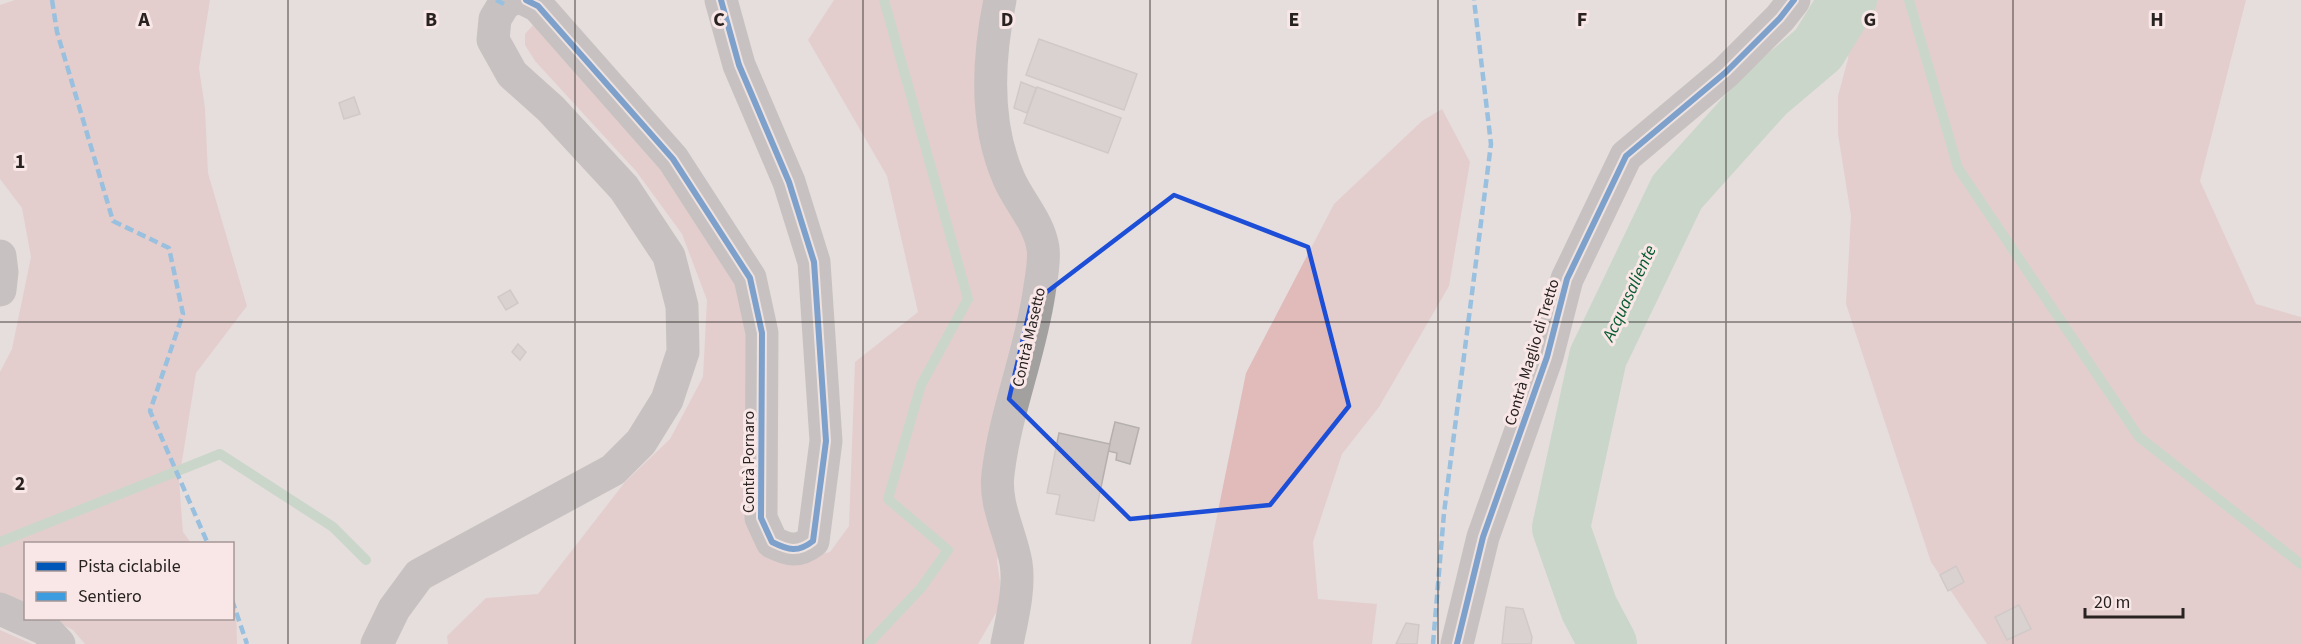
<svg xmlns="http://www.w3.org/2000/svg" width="2301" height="644" font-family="'Source Sans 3',sans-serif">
<rect width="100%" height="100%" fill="#e6dedd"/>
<g fill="#e0bbba">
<polygon points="15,0 210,0 199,68 205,108 208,173 247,306 196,373 179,480 183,532 191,543 26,544 25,605 0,595 0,372 12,349 31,257 22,208 0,179 0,5"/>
<polygon points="834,0 1004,0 1002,102 1021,167 1047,240 997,561 1003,601 978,644 448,644 447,636 486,598 538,594 625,482 670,439 703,377 707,300 682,234 636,171 535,61 525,45 525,34 533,25 657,155 746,296 752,501 808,557 830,552 849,526 855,362 918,312 887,176 808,40"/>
<polygon points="1869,0 2246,0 2200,181 2256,304 2301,317 2301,644 1987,644 1931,562 1846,304 1851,216 1838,134 1838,96 1848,59 1851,26"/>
<polygon points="1442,109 1470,162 1449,286 1379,407 1342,454 1313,542 1318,599 1377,604 1372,644 1191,644 1246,373 1334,204 1422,121"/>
<polygon points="233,603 236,607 237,644 85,644 73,630 52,619 232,618"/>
<polygon points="0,630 32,644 0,644"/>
</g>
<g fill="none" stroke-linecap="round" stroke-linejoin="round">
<g stroke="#acccb3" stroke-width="10">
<polyline points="1909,0 1958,168 2139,437 2301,564"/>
<polyline points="0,542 220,454 333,527 366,560"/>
<polyline points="868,644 921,588 948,550 888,499 921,385 968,299 884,0"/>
</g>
<polyline stroke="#acccb3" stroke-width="58" points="1608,644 1589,608 1561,528 1598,357 1677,192 1766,93 1818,49 1848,0"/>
</g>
<g fill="#cbc4c3" stroke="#b5afae" stroke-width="1.5">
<polygon points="1039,39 1137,74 1124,110 1026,75"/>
<polygon points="1021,82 1036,88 1027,113 1014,108"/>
<polygon points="1037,87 1121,118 1108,153 1024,123"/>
<polygon points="354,97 360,114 344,119 339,103"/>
<polygon points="510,290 518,303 506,310 498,297"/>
<polygon points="518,344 526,352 520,360 512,352"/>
<polygon points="1115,422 1139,428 1130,464 1116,460 1117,453 1108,451"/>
<polygon points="1059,433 1110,444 1094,521 1056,514 1060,495 1047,493"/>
<polygon points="1956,566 1964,582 1948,591 1940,575"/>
<polygon points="2019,605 2031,629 2007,640 1995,617"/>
<polygon points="1506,607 1523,609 1532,637 1531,644 1502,644"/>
<polygon points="1406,623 1419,625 1417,644 1396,644"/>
</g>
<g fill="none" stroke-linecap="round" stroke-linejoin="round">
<g stroke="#a2a1a0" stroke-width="33">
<path d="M1000 0C988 58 984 123 1009 179 1019 202 1039 222 1043 248 1045 262 1041 278 1039 293 1030 354 1005 413 998 474 994 505 1011 533 1016 563 1020 588 1012 619 1007 644"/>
<polyline points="1457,644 1483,537 1547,357 1567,279 1626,156 1726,72 1780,18 1794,0"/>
</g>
<g stroke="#a2a1a0" stroke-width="33">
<path d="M526 0 538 6 673 159 750 278 762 333 761 518 772 542C788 550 798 553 813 541L826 441 814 262 789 182 739 65 721 0"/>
<polyline points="0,256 2,272 0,290"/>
<polyline points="0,609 45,629 59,644"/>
<polyline points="377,644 394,609 419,575 613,470 641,442 667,400 683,352 682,306 669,256 624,188 551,109 512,74 493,40 495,19 504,4 511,0"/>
</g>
<g stroke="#3d9ce0" stroke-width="4.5" stroke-dasharray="9 4.5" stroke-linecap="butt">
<polyline points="52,0 57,32 113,221 169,248 183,314 150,411 208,544"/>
<polyline points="496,0 504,4"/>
<polyline points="232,600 247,644"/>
<polyline points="1433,644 1444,513 1491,144 1474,0"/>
</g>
<defs>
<g id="cycleway">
<path d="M526 0 538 6 673 159 750 278 762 333 761 518 772 542C788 550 798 553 813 541L826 441 814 262 789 182 739 65 721 0"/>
<polyline points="1457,644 1483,537 1547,357 1567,279 1626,156 1726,72 1780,18 1794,0"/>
</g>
</defs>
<use href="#cycleway" stroke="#f8e7e6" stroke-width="10"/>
<use href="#cycleway" stroke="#0057b8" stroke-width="6"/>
</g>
<path d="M0 0H2301V644H0ZM1174 195 1308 247 1349 406 1270 505 1130 519 1009 399 1031 304Z" fill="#e6dedd" fill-opacity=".55" fill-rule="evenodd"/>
<path fill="none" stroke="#1d4ed8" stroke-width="4.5" stroke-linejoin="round" d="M1174 195 1308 247 1349 406 1270 505 1130 519 1009 399 1031 304Z"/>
<path fill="none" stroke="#282221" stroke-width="1.5" stroke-opacity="0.55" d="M288 0V644M575 0V644M863 0V644M1150 0V644M1438 0V644M1726 0V644M2013 0V644M0 322H2301"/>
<g text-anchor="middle" stroke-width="6" stroke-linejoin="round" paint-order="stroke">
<g font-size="16" fill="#282221" stroke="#f8e7e6">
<text transform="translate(1028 337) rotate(-77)" y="6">Contrà Masetto</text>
<text transform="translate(1531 352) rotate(-73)" y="6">Contrà Maglio di Tretto</text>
<text transform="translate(748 462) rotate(-90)" y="6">Contrà Pornaro</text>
</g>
<g font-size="18" font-style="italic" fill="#085b30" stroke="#f8e7e6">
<text transform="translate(1629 293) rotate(-65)" y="6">Acquasaliente</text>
</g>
</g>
<g font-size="20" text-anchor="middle" font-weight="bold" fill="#282221" stroke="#f8e7e6" stroke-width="6" stroke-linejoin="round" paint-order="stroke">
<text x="144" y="26">A</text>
<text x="431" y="26">B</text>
<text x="719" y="26">C</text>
<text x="1007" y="26">D</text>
<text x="1294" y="26">E</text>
<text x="1582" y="26">F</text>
<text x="1870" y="26">G</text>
<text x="2157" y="26">H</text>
<text x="20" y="168">1</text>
<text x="20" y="490">2</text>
</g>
<rect x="24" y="542" width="210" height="78" fill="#f8e7e6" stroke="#a59897" stroke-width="1.5"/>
<rect x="36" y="562" width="30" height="9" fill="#0057b8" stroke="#a59897" stroke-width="1.5"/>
<text x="78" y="572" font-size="18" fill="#282221">Pista ciclabile</text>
<rect x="36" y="592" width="30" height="9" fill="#3d9ce0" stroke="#a59897" stroke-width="1.5"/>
<text x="78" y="602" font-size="18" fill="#282221">Sentiero</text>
<path d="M2085 608v9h98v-9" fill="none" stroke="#282221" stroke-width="3"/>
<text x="2094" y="608" font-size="18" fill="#282221" stroke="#f8e7e6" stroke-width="4.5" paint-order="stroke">20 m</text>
</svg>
